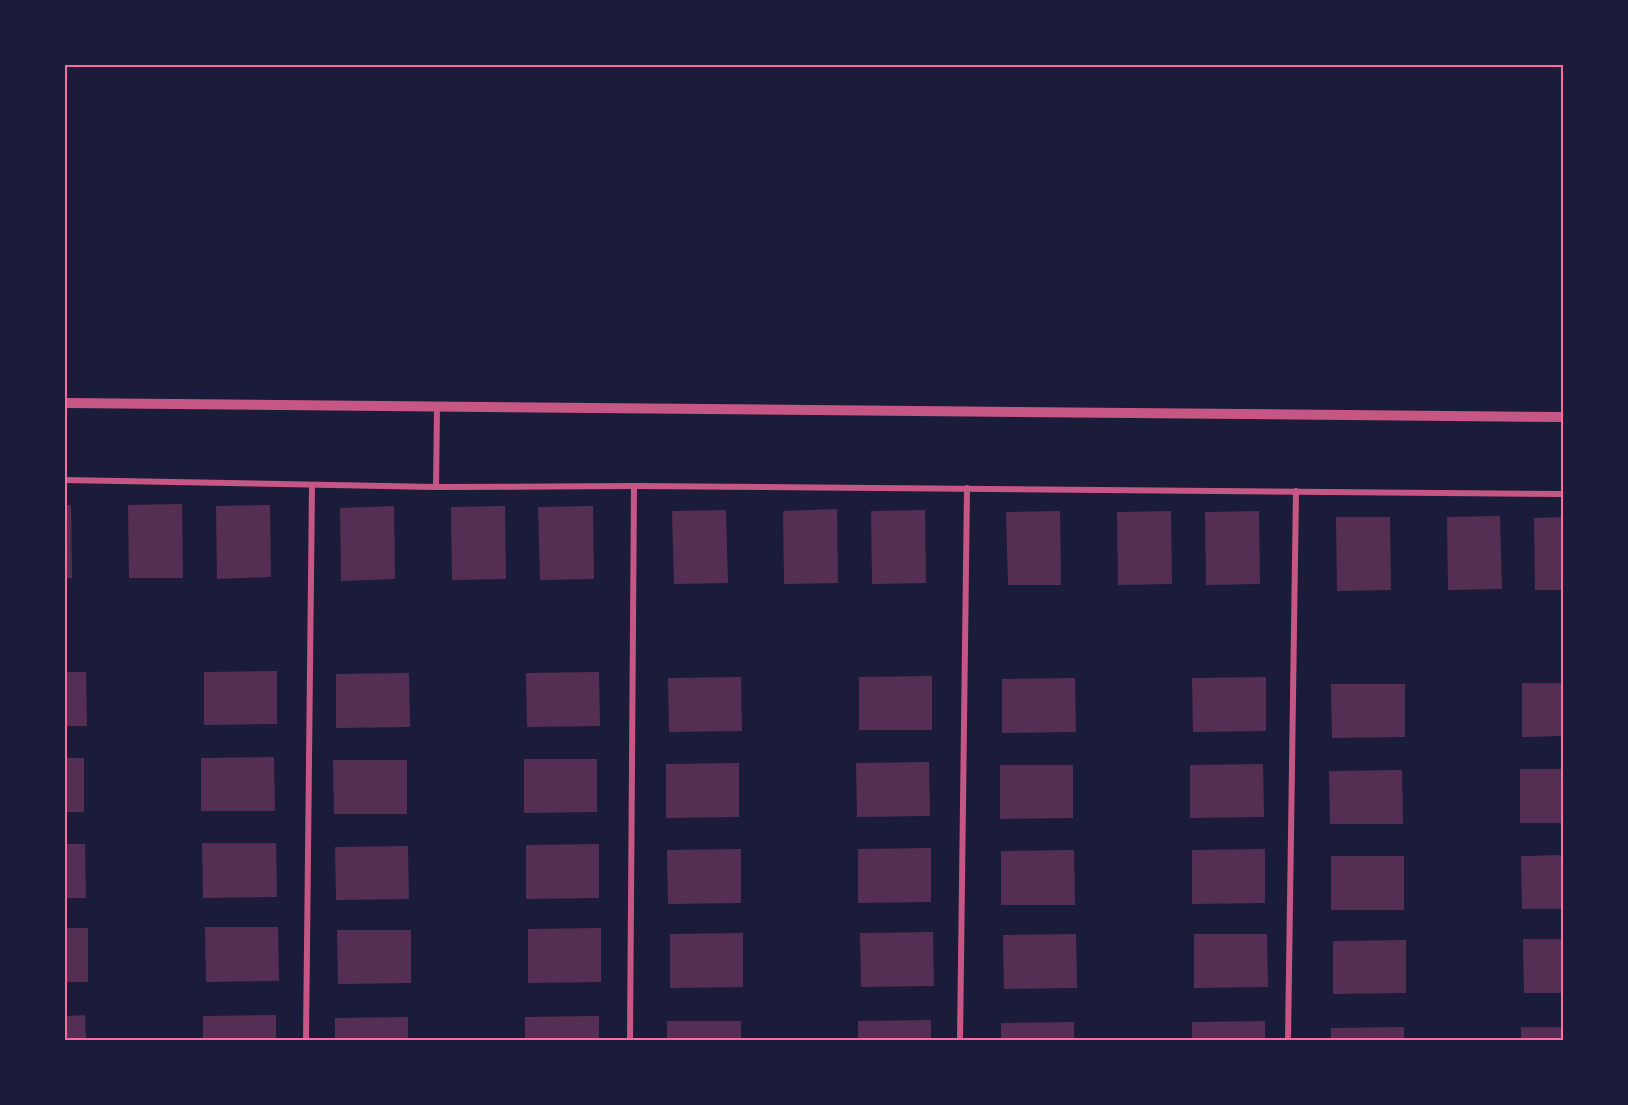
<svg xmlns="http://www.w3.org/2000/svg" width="1628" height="1105" font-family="Mulish,sans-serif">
<rect width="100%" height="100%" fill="#1b1b3a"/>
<g fill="#542f53">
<polygon points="182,504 183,578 129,578 128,505"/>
<polygon points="64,505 71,505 72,578 64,578"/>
<polygon points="270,505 271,577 217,579 216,506"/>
<polygon points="394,506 395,579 341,581 340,508"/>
<polygon points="505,506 506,579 452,580 451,507"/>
<polygon points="593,506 594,579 540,580 538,507"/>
<polygon points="837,509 838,583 784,584 783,511"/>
<polygon points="726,510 728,583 674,584 672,511"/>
<polygon points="925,510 926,583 872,584 871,511"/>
<polygon points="1060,511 1061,585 1008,585 1006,512"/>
<polygon points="1171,511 1172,584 1118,585 1117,512"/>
<polygon points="1259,511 1260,584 1206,585 1205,512"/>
<polygon points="1500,516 1502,589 1448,590 1447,517"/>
<polygon points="1336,517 1390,517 1391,590 1337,591"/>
<polygon points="1564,517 1564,590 1535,590 1534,518"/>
<polygon points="277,671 277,724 204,725 204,672"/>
<polygon points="64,672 86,672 87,726 64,726"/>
<polygon points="599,672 600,726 527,727 526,673"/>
<polygon points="409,673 410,727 336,728 336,674"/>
<polygon points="932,676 932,730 859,730 859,677"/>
<polygon points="741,677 742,731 669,732 668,678"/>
<polygon points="1266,677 1266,731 1193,732 1192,678"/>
<polygon points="1075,678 1076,732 1002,733 1002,679"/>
<polygon points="1522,683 1564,683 1564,736 1522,737"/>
<polygon points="1331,684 1405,684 1405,737 1332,738"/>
<polygon points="274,757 275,811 201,811 201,758"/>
<rect x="64" y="758" width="20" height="54"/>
<polygon points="524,759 597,759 597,812 524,813"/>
<polygon points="333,760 407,760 407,814 334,814"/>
<polygon points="929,762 930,816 857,817 856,763"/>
<polygon points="739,763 739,817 666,818 666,764"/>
<polygon points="1263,764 1264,817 1190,818 1190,765"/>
<polygon points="1000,765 1073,765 1073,818 1000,819"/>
<rect x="1520" y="769" width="44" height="54"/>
<polygon points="1402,770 1403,824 1330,824 1329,771"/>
<polygon points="202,843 276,843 277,897 203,898"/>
<polygon points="64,844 85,844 86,898 64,898"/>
<polygon points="599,844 599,898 526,899 526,845"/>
<polygon points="408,846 409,899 336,900 335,847"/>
<polygon points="931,848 931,902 858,903 858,849"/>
<polygon points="741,849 741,903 668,904 667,850"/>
<polygon points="1265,849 1265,903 1192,904 1192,850"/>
<polygon points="1074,850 1075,905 1001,905 1001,851"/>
<polygon points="1564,855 1564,909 1522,909 1521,856"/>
<rect x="1331" y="856" width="73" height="54"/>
<polygon points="205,927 278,927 279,981 206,982"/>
<rect x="64" y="928" width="24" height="54"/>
<polygon points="601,928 601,982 528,983 528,929"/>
<polygon points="337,930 411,930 411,983 338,984"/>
<polygon points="933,932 934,986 861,987 860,933"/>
<polygon points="743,933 743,987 670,988 670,934"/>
<polygon points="1076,934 1077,988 1004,989 1003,935"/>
<polygon points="1194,934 1267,934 1268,987 1194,988"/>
<polygon points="1523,939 1564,939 1564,993 1524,993"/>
<polygon points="1406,940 1406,993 1333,994 1333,941"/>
<polygon points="85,1015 86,1040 64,1040 64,1016"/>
<polygon points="276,1015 276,1040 203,1040 203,1016"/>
<polygon points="599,1016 599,1040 525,1040 525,1017"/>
<polygon points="408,1017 408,1040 335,1040 335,1018"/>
<polygon points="931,1020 931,1040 858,1040 858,1021"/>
<rect x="667" y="1021" width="74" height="19"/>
<polygon points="1265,1021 1265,1040 1192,1040 1192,1022"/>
<polygon points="1074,1022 1074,1040 1001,1040 1001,1023"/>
<polygon points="1404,1027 1404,1040 1331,1040 1331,1028"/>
<rect x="1521" y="1027" width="43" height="13"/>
</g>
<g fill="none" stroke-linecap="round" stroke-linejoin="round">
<g stroke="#c65784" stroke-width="6">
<polyline points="64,480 436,487 634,486 1564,494"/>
<polyline points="436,487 437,407"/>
<polyline points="306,1040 312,485"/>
<polyline points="630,1040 634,486"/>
<polyline points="960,1040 967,488"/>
<polyline points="1288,1040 1296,491"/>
</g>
<polyline stroke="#c65784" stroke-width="10" points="64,403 1564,417"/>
</g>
<rect width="1628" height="1105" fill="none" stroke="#1b1b3a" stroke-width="132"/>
<rect x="66" y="66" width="1496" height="973" fill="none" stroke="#ff6b9d" stroke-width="2"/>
</svg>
